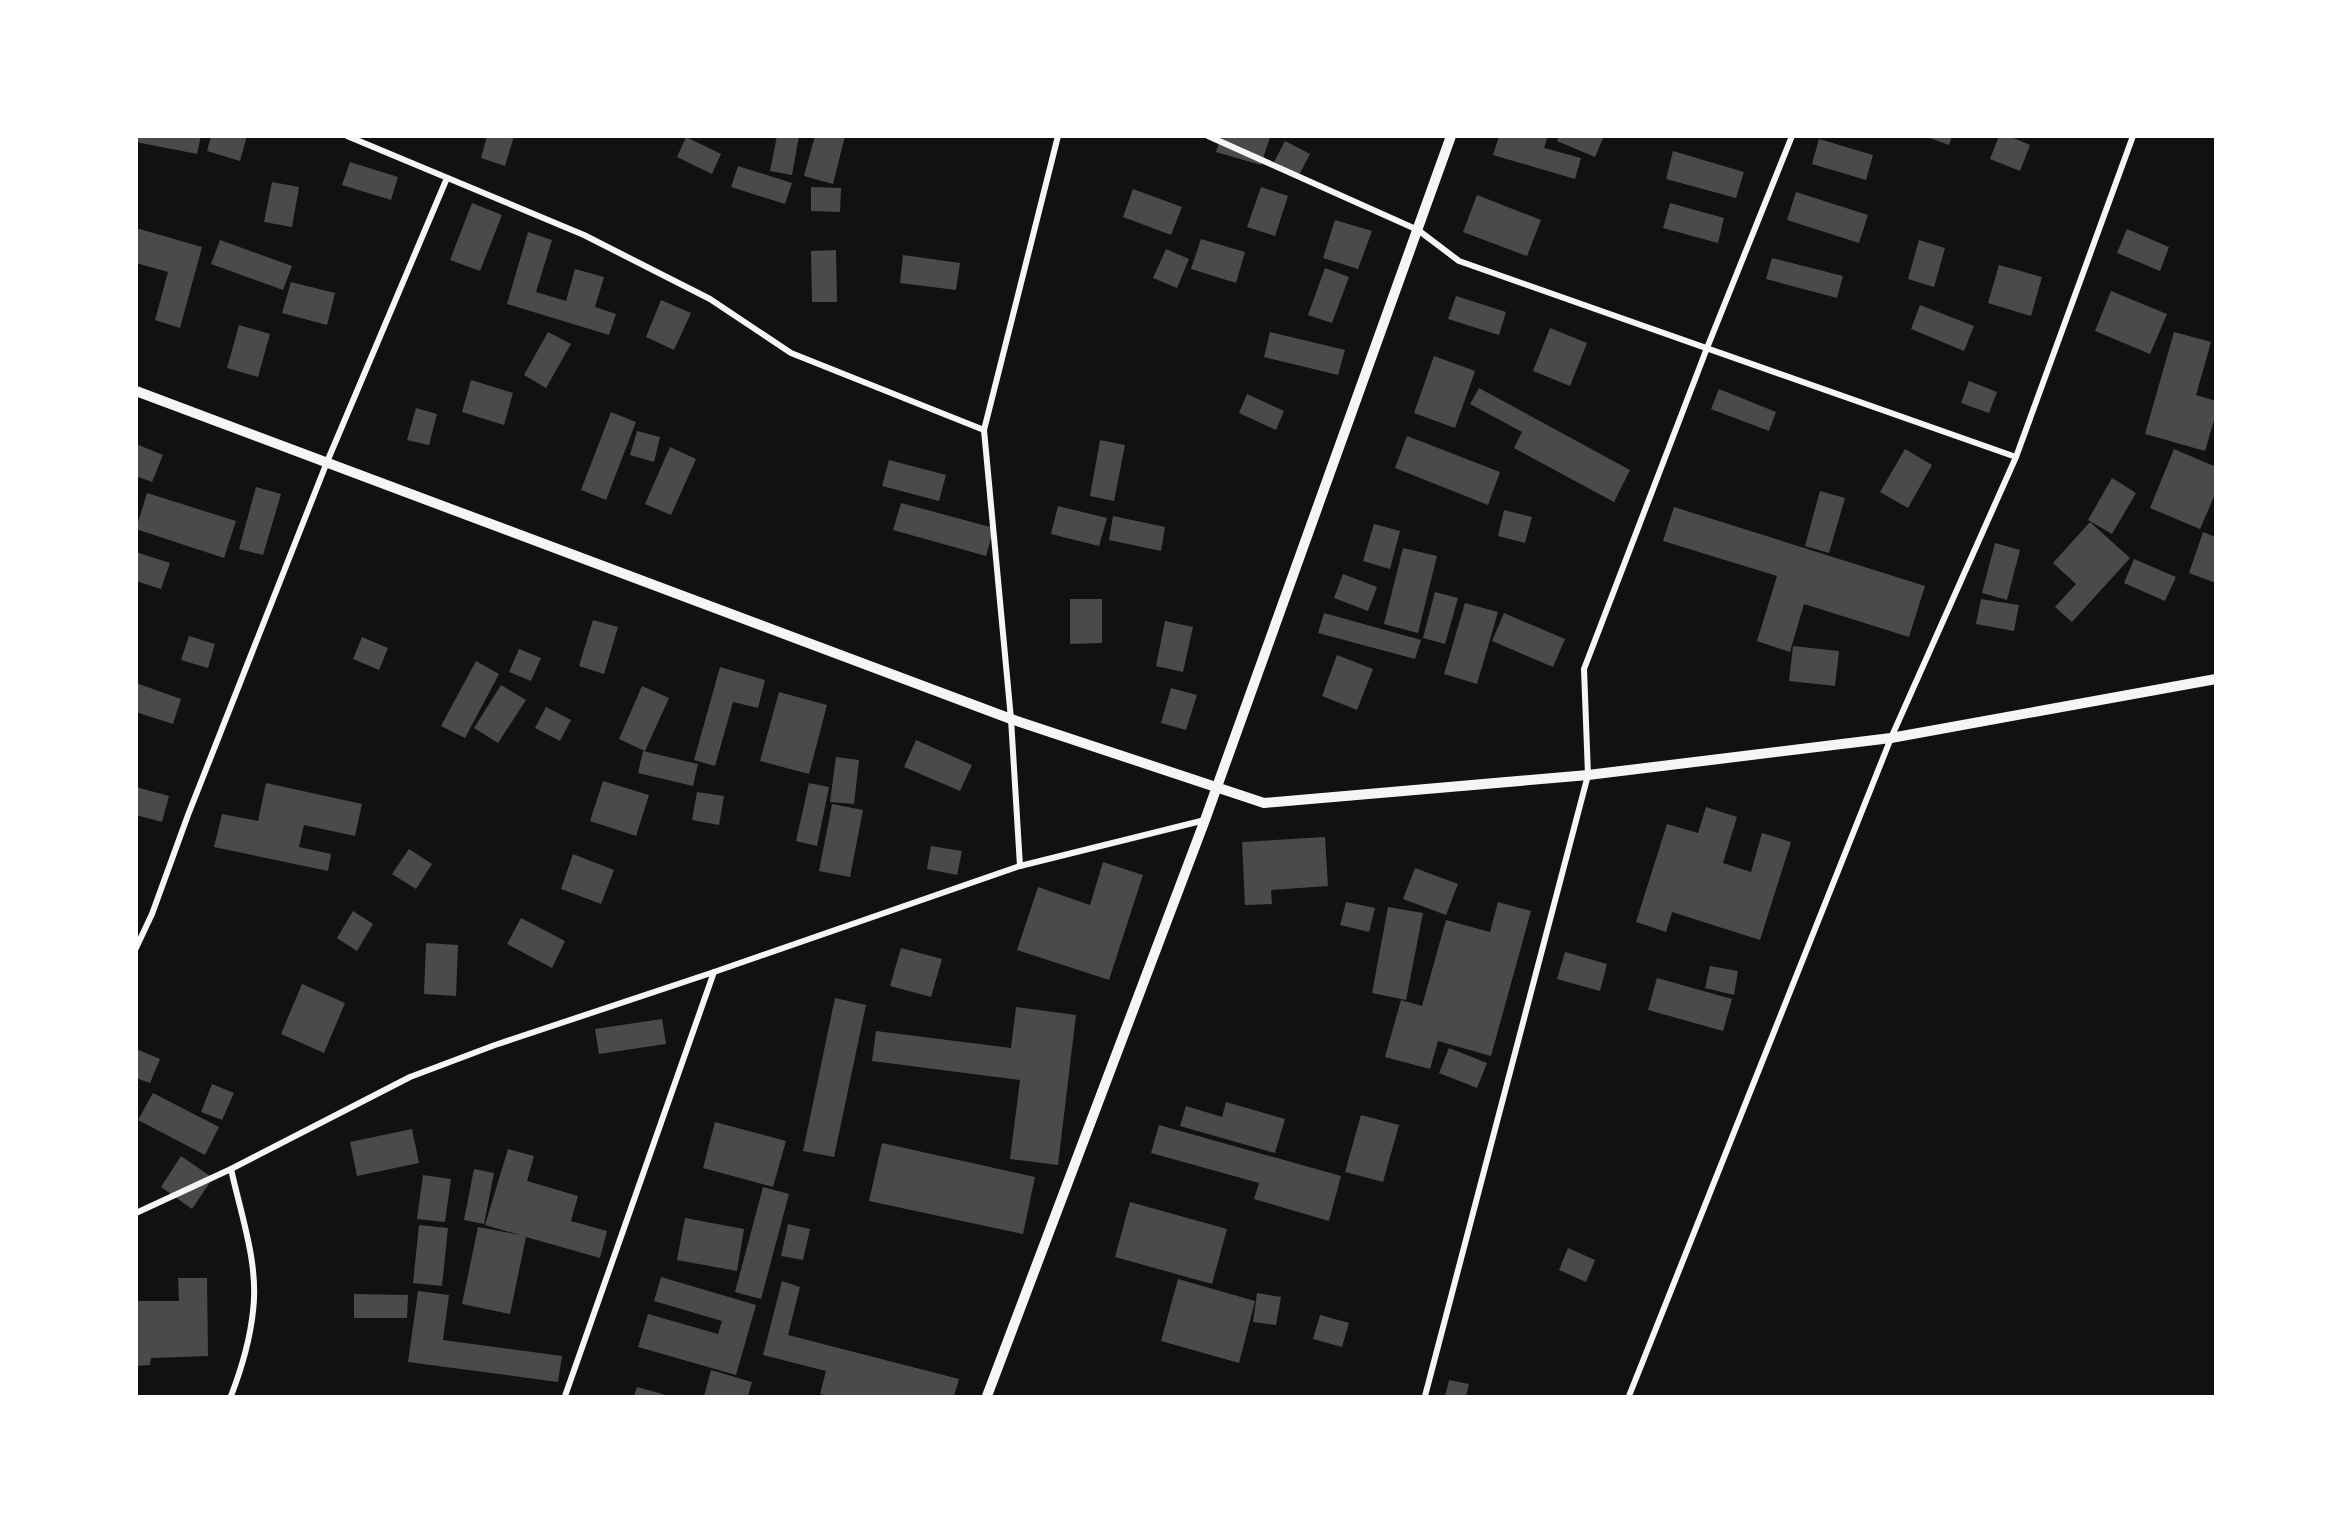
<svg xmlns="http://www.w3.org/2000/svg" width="2352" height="1533" font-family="Merriweather,serif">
<rect width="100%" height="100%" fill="#111"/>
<g fill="#4a4a4a">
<polygon points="136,136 201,136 197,154 136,142"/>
<polygon points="211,136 247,136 240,161 207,151"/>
<polygon points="487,136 514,136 505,166 481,158"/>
<polygon points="777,136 799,136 792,175 770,171"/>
<polygon points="815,136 845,136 833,184 804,176"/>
<polygon points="1221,136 1270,137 1261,165 1216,152"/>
<polygon points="1499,136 1548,136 1544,148 1581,158 1575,179 1493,155"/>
<polygon points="1559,136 1604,136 1595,157 1557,141"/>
<polygon points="1924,136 1952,136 1949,145"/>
<polygon points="1999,136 2009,136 2030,145 2020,171 1990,159"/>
<polygon points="686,137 721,154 712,174 677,157"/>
<polygon points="1819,139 1873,155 1866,180 1812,164"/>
<polygon points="1285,141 1310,154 1299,175 1274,162"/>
<polygon points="1673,151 1744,172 1736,198 1666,179"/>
<polygon points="350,162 398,177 391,200 342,185"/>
<polygon points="738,166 792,183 785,204 731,187"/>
<polygon points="272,182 299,187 292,227 264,222"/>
<polygon points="811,187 841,188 840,212 811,211"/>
<polygon points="1261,187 1288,196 1275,236 1247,227"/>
<polygon points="1133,189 1182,207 1171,235 1123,217"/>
<polygon points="1796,192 1868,215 1859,243 1787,220"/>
<polygon points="1477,195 1541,220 1527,256 1463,232"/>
<polygon points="472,203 502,215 480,271 450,260"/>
<polygon points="1670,203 1724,218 1718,243 1663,228"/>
<polygon points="1335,220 1372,231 1358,269 1323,258"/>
<polygon points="136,228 202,247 180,328 155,320 168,272 136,263"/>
<polygon points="2127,229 2169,247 2160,271 2117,253"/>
<polygon points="528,232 552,240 536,292 566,301 575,269 604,277 595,307 616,314 609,335 507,304"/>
<polygon points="1201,239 1245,252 1236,283 1191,269"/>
<polygon points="220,240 292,266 283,290 211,264"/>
<polygon points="1919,240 1945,248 1934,287 1908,279"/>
<polygon points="1166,249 1189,259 1177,288 1153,278"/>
<polygon points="836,250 837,302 812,302 811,251"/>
<polygon points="903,255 960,263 956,290 900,283"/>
<polygon points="1772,258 1843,276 1837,298 1766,279"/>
<polygon points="1999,265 2042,277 2031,316 1988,303"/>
<polygon points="1325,268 1349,277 1332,323 1308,315"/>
<polygon points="291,282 335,293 327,325 282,313"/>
<polygon points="2111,291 2167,314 2150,354 2095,331"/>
<polygon points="1456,296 1506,312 1499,335 1448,319"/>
<polygon points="661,300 691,313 674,350 646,337"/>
<polygon points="1920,305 1974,326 1964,351 1911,329"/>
<polygon points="239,325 270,334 258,377 227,368"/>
<polygon points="1550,328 1587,343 1570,386 1533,371"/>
<polygon points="548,332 571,344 546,388 524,375"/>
<polygon points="1270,332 1345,350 1338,375 1264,357"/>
<polygon points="2174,332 2211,342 2196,395 2216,401 2216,413 2205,451 2145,434"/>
<polygon points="1434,356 1475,371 1455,428 1414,413"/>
<polygon points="471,380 513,393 504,425 462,412"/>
<polygon points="1969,381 1997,392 1989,413 1961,403"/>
<polygon points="1479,388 1630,470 1614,502 1514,448 1522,432 1470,404"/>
<polygon points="1719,389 1776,412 1769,431 1711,409"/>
<polygon points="1247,394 1284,411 1276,430 1239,413"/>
<polygon points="416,408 437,414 429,445 407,440"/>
<polygon points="611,412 636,422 606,500 581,490"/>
<polygon points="637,431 660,437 654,462 630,455"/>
<polygon points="1407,436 1500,472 1488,505 1395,468"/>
<polygon points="1100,440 1125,445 1114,501 1090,496"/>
<polygon points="136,444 163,455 152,482 136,476"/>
<polygon points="670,447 696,459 671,515 645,504"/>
<polygon points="1905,449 1932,465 1908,508 1880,492"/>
<polygon points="2174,449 2216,467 2216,492 2200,529 2150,508"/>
<polygon points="889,460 946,475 939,501 882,486"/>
<polygon points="2112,478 2136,493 2112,534 2088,520"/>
<polygon points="256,487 281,494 263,555 239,549"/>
<polygon points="1820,491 1845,498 1829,553 1805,546"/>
<polygon points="147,493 236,521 224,558 136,529"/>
<polygon points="901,503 994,528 986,556 893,530"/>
<polygon points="1058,506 1107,518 1099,546 1051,534"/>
<polygon points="1674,507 1925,586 1909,637 1804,604 1790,652 1757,641 1777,576 1663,541"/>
<polygon points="1504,510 1532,517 1525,543 1498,536"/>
<polygon points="1113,516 1165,527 1161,551 1109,540"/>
<polygon points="2090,522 2130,558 2072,622 2055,607 2076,584 2053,563"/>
<polygon points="1374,524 1400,531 1390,569 1363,561"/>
<polygon points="2203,532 2216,537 2216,583 2189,573"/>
<polygon points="1995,543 2020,550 2007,600 1982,593"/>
<polygon points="1403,548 1437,556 1418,633 1384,624"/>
<polygon points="136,552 170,563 161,589 136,581"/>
<polygon points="2134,559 2176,577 2165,601 2124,583"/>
<polygon points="1343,574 1377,587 1368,611 1334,598"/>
<polygon points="1435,592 1458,598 1445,644 1423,638"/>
<polygon points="1070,599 1102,599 1102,643 1070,644"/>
<polygon points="1981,599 2019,605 2014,631 1976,624"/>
<polygon points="1465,603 1498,612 1477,684 1444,674"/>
<polygon points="1324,613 1421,640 1415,659 1318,633"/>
<polygon points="1504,613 1565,639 1553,667 1492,641"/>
<polygon points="593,620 618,627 604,674 579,666"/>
<polygon points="1165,621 1193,627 1183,672 1156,666"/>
<polygon points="189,636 215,644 208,668 181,660"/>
<polygon points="362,637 388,648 379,670 353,659"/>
<polygon points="1793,646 1839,651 1835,686 1789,681"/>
<polygon points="519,649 541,658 531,681 509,672"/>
<polygon points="1337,655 1373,669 1357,710 1322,696"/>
<polygon points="476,661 499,674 465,738 441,726"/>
<polygon points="720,667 765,680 758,708 733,702 715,766 694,760"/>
<polygon points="136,683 181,699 173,724 136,712"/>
<polygon points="501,685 526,700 498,743 474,728"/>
<polygon points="642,686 669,698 645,751 619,739"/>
<polygon points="1171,688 1197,695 1186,730 1161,723"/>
<polygon points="779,692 827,705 809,774 760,761"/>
<polygon points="546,707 571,720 560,741 535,728"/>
<polygon points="916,740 972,765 960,791 904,767"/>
<polygon points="643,751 698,764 693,786 638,773"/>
<polygon points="836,757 859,760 854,804 830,802"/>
<polygon points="603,781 649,795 636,836 590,821"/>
<polygon points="266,783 362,804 355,836 304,825 299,847 331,854 328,871 214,847 222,814 258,821"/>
<polygon points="809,783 829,787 817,846 796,841"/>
<polygon points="136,787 169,796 162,822 136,815"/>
<polygon points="697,792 724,796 719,825 692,820"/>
<polygon points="832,804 863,810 850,877 819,871"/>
<polygon points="1706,807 1737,817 1723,863 1751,872 1762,833 1791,842 1760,940 1672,912 1666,932 1636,922 1667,824 1698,833"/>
<polygon points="1325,837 1328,886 1271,890 1272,904 1245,905 1242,842"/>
<polygon points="931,846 962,851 957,875 927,869"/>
<polygon points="409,849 432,864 416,889 392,874"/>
<polygon points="573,854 614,870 601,904 561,889"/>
<polygon points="1103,862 1143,875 1109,980 1017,950 1038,887 1090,905"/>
<polygon points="1415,868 1458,884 1446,915 1403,899"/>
<polygon points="1346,902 1375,908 1369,932 1340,925"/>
<polygon points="1498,902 1531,911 1491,1056 1438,1041 1430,1069 1385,1057 1401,1000 1422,1006 1446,920 1490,932"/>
<polygon points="1388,907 1423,913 1406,1000 1372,993"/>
<polygon points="353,911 373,924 357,951 337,938"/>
<polygon points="521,918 565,941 552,968 507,944"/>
<polygon points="426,943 458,945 456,996 424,994"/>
<polygon points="901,948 942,959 931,997 890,986"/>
<polygon points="1565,952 1607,964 1600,991 1557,979"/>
<polygon points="1710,966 1738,971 1734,995 1705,988"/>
<polygon points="1657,978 1732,999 1723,1031 1648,1010"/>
<polygon points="302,984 345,1003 324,1053 281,1034"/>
<polygon points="835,998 866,1005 834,1157 803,1151"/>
<polygon points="1016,1007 1076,1015 1058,1165 1010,1159 1020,1080 872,1061 876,1031 1011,1048"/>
<polygon points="662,1019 666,1044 599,1054 595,1029"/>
<polygon points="1449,1048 1487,1063 1477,1088 1439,1073"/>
<polygon points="136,1049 160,1059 150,1083 136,1078"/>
<polygon points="212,1084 234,1093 222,1120 201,1112"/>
<polygon points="153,1093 219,1127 205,1155 138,1120"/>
<polygon points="1226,1102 1285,1119 1275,1153 1180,1126 1186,1106 1222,1117"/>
<polygon points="1361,1115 1399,1125 1383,1182 1345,1172"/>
<polygon points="715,1122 786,1141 773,1187 703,1168"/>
<polygon points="1159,1125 1341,1176 1329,1221 1254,1199 1259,1183 1151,1153"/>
<polygon points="412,1129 419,1163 357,1176 350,1142"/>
<polygon points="882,1143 1035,1177 1023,1234 869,1201"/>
<polygon points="508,1149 534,1156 527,1181 578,1196 571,1221 607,1231 600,1258 526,1237 510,1314 462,1304 478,1227 520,1235 485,1225"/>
<polygon points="181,1156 213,1178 192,1209 161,1187"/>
<polygon points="474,1169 494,1173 484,1224 464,1220"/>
<polygon points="423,1175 451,1179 445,1222 417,1219"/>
<polygon points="763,1187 789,1194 761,1299 735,1292"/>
<polygon points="1130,1202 1227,1229 1212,1284 1115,1257"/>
<polygon points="685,1218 744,1229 737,1271 677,1260"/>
<polygon points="788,1224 810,1229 803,1260 781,1256"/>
<polygon points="419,1225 448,1228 442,1286 413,1283"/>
<polygon points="1568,1248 1595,1260 1586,1282 1559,1270"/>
<polygon points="661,1277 756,1305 736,1375 638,1347 648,1314 718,1334 722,1321 654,1301"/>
<polygon points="178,1278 207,1278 208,1356 151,1358 150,1365 136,1366 136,1301 179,1301"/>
<polygon points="1178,1279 1255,1301 1239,1363 1161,1341"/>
<polygon points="782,1281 800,1287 788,1335 959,1379 954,1396 829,1396 820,1394 826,1371 763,1355"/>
<polygon points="418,1291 449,1295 443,1340 562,1356 558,1382 408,1362"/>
<polygon points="1257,1293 1281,1297 1276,1325 1253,1322"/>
<polygon points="354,1294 408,1295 407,1318 354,1318"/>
<polygon points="1320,1315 1349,1323 1342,1347 1313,1339"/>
<polygon points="711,1370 752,1382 748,1396 704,1396"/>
<polygon points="1449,1380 1469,1384 1466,1396 1445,1396"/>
<polygon points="637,1387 670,1396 634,1396"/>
</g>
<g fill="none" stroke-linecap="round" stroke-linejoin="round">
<g stroke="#f5f5f5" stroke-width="6">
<polyline points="347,136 584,235 710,299 791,353 984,430"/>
<polyline points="1208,136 1418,230 1459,261 2016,457"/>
<polyline points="1020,866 1011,719 984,430 1058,136"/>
<polyline points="136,948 152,914 188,815 327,462 447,178"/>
<path d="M231 1169C241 1215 259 1264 253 1311 250 1340 241 1370 231 1396"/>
<polyline points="136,1213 231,1169 410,1077 495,1045 714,972 1020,866 1205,820"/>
<polyline points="565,1396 714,972"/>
<polyline points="1425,1396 1588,775 1584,669 1707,348 1792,136"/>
<polyline points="1629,1396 1891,738 2016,457 2133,136"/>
</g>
<g stroke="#f5f5f5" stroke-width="10">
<polyline points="136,391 1011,719 1264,803 1588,775 1891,738 2216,679"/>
<polyline points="987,1396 1205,820 1451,136"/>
</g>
</g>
<rect width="2352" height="1533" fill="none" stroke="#ffffff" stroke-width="276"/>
</svg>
